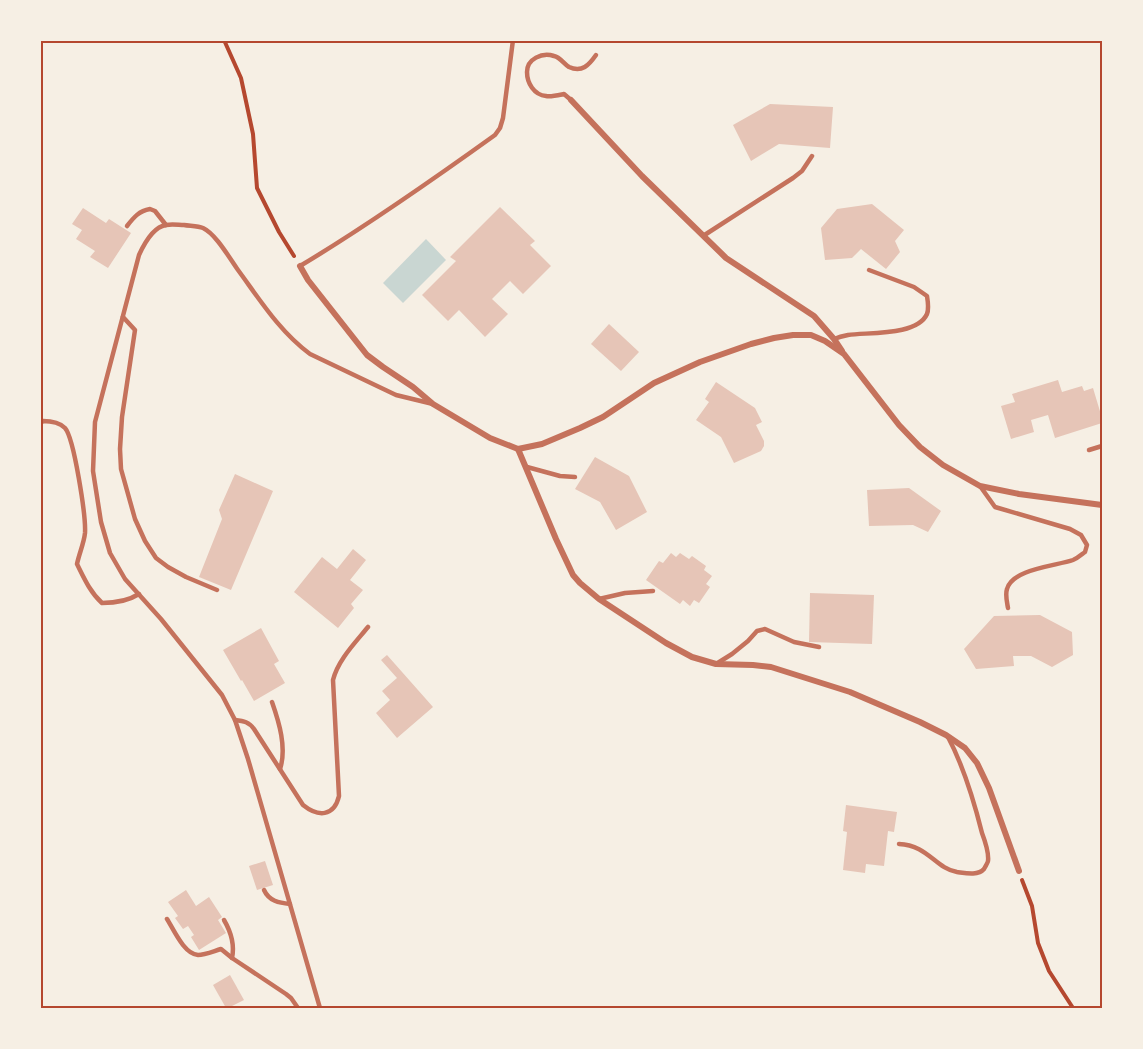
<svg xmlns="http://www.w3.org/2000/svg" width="1143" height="1049" font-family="Rubik,sans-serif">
<rect width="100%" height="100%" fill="#f6efe4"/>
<polygon fill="#c9d6d2" points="426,239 446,260 403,303 383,283"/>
<g fill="#e6c5b7">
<polygon points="770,104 833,107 830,148 779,144 751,161 733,125"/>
<polygon points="872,204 904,230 895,241 900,252 886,269 861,249 852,258 825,260 821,228 837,209"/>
<polygon points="500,207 535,241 530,245 551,266 523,294 510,281 492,299 508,314 485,337 459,310 448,321 422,295 456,261 450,257"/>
<polygon points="83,208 106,223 109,219 131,233 108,268 90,257 95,251 76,239 82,230 72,224"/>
<polygon points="609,324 639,352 621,371 591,344"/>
<polygon points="1058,380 1062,392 1082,386 1084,391 1093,388 1102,418 1102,423 1055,438 1048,415 1031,420 1034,432 1011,439 1001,406 1015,402 1012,394"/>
<polygon points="716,382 755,408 762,422 756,425 764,441 764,446 761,451 734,463 721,437 696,420 709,402 705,399"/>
<polygon points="595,457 629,476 647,512 616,530 600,502 575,489"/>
<polygon points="235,474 273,491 231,590 199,577 222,519 219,510"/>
<polygon points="909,488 941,511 928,532 913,525 869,526 867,490"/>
<polygon points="353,549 366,560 350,580 363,590 351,604 354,608 338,628 294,592 322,557 337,569"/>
<polygon points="671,553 676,557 680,553 689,559 692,556 706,566 704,570 712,576 706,584 710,587 699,603 694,600 690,606 683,600 680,604 646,580 659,561 663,563"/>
<polygon points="810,593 874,595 872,644 809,642"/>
<polygon points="1040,615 1072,632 1073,655 1052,667 1031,656 1013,656 1014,666 976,669 964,649 994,616"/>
<polygon points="261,628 279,661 274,664 285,683 254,701 242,680 241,681 223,650"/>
<polygon points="387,655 433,707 397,738 376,713 390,700 382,691 397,678 381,660"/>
<polygon points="846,805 897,812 894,832 888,831 884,866 866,864 865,873 843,870 847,832 843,831"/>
<polygon points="265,861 273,885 257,890 249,866"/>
<polygon points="186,890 196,906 209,897 222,917 218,920 226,933 199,950 191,937 194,935 188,926 183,929 175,918 178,916 168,902"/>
<polygon points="230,975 244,1000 228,1008 226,1008 213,985"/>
</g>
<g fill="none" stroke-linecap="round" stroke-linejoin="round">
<g stroke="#b5482f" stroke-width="4">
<polyline points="224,40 241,78 253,134 257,188 279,232 294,256"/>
<polyline points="1022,880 1032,906 1038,943 1049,971 1073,1008"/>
</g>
<g stroke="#c5725c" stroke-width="4.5">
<path d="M571 100 564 94C559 95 551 97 546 96 534 95 527 83 527 72 527 59 542 52 554 56 560 57 564 64 569 67 582 73 589 65 596 55"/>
<path d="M127 226C134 217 139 211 150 209L155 211 166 225"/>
<polyline points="703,236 793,178 802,171 812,156"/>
<path d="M300 266C367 226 431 181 495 135L500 128 503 118 513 40"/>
<polyline points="123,317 135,330 122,417 120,449 121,469 135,519 145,541 156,558 168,567 186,577 217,590"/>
<path d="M834 339C839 337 843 336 848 335 868 332 917 336 927 314 929 309 928 302 927 296L914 287 869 270"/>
<path d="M40 424 43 421C51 421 59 422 65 428 74 438 86 516 85 533 84 543 79 554 77 564 84 578 90 592 102 603 115 603 128 601 139 594"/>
<polyline points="1089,450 1102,446"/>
<polyline points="527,467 560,476 575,477"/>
<path d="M980 486 995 507 1070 529 1081 535 1087 545 1085 552C1081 555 1078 558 1073 560 1056 566 1012 569 1007 589 1005 595 1007 602 1008 608"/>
<polyline points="599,599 625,593 653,591"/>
<polyline points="716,664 732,654 748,641 757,631 765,629 794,642 819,647"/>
<path d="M272 702C279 722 287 748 280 769"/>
<path d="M235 720C244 721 249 722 254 729L303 805C318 817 334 817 339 796L333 680C338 660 355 643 368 627"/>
<path d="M899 844C928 845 935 868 957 872 965 873 978 876 984 869 984 869 988 862 988 861 989 853 985 841 982 833 974 801 964 767 948 737"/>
<path d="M264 890C269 901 279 903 290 904"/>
<path d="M167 919C174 930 184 954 198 955 205 955 214 951 221 949L232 958 286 994 291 998 298 1008"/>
<path d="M224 920C231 932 235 944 232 958"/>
<path d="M320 1008 248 759 235 720 222 695 161 619 125 579 110 553 101 522 93 471 95 422 139 255C144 244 153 227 166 225 172 224 179 225 184 225 190 226 198 226 203 228 216 234 230 259 238 270 260 300 280 332 310 354L396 395 433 404"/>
</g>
<g stroke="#c5725c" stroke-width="6">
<polyline points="571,100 642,176 726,258 814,316 834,339 842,351"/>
<polyline points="300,266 308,280 367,355 383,367 413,387 433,404 490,438 518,449 542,444 580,428 603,417 654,383 700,362 751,344 774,338 793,335 811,335 825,341 844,354 899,425 920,447 943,465 980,486 1019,494 1102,505"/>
<polyline points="518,449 556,539 573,575 580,583 599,599 666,643 692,657 716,664 753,665 771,667 850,692 920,722 946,735 965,748 977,763 989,788 1019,871"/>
</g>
</g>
<rect width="1143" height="1049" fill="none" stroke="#f6efe4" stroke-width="84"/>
<rect x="42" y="42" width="1059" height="965" fill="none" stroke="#b5482f" stroke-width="2"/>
</svg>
